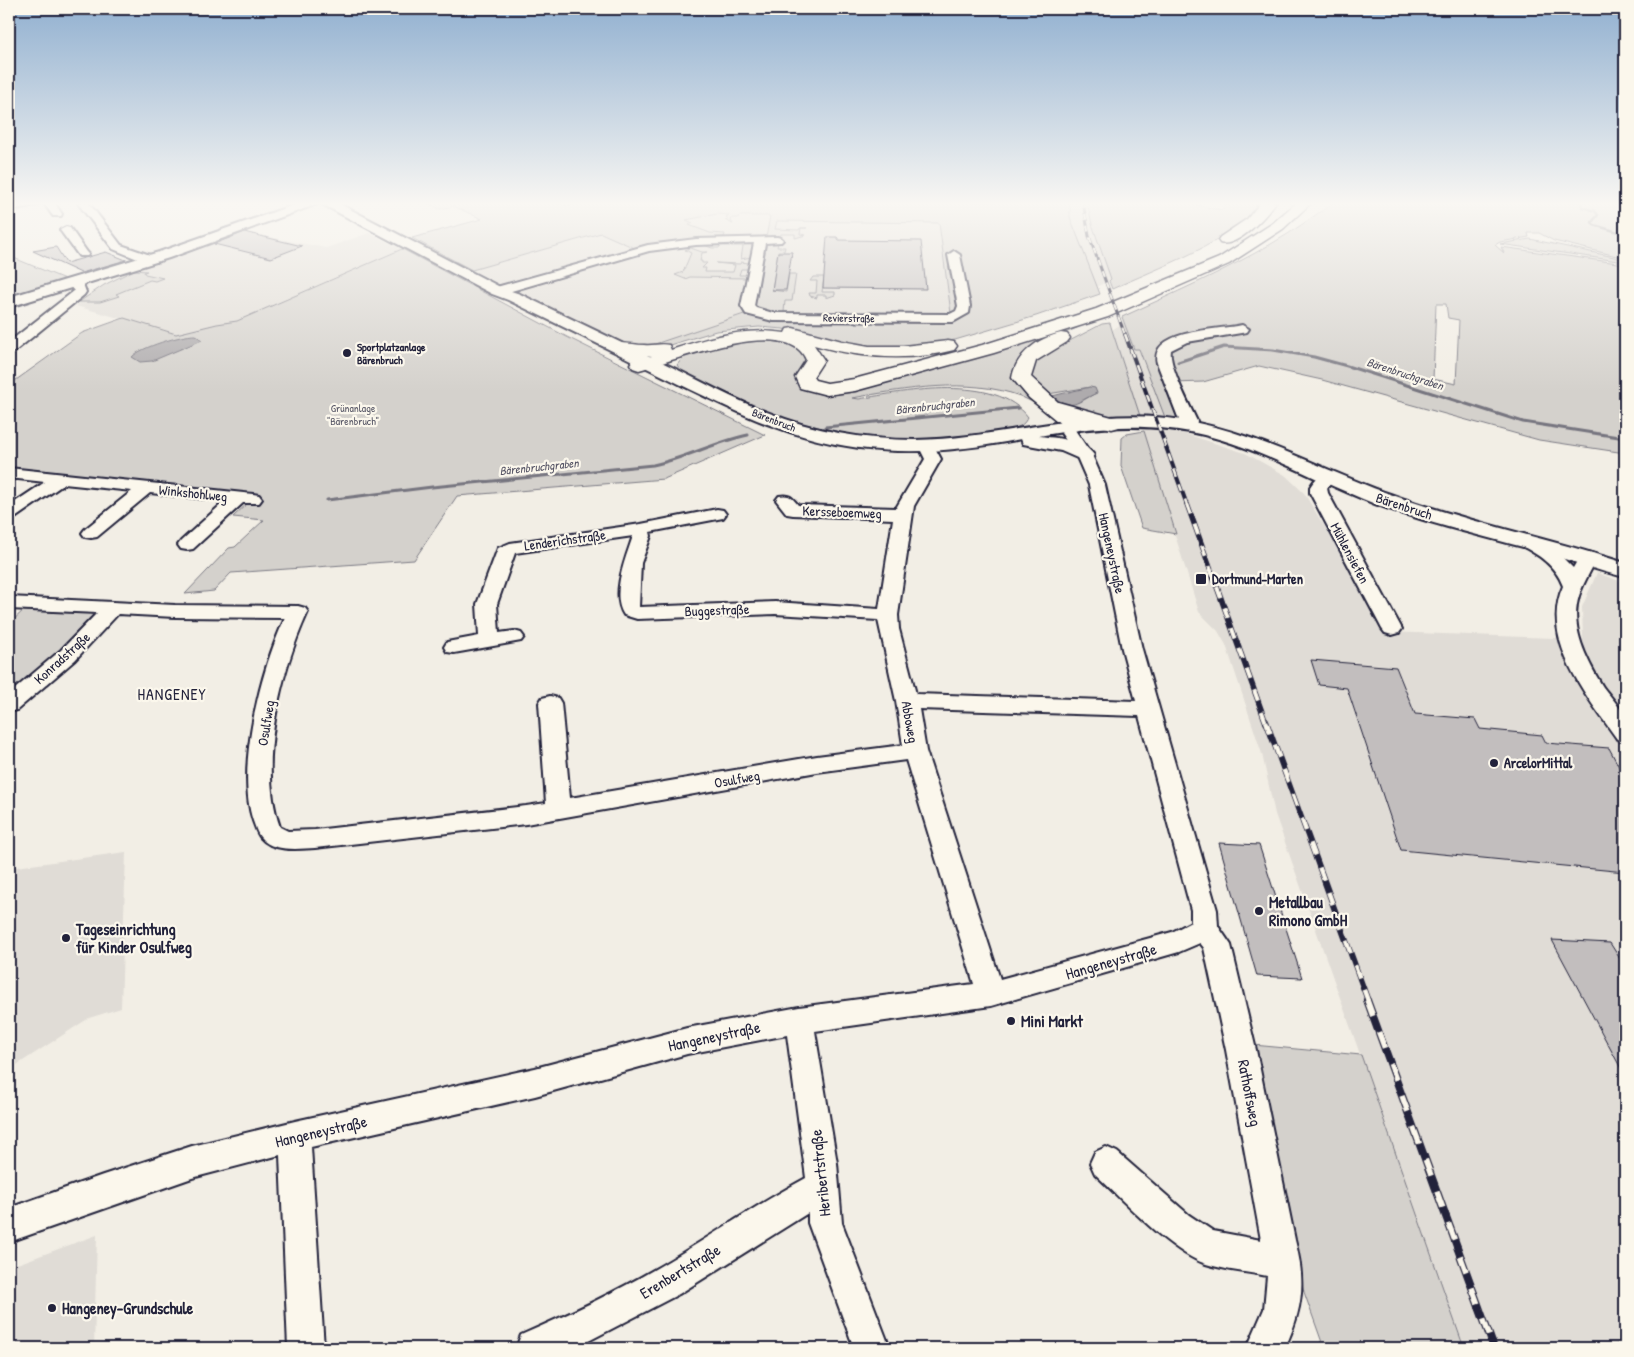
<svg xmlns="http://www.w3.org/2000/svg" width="1634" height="1357" font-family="'Patrick Hand',sans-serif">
<rect width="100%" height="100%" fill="#f2eee5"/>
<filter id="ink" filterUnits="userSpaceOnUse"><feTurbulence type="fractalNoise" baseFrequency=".02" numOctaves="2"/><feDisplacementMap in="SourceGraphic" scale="10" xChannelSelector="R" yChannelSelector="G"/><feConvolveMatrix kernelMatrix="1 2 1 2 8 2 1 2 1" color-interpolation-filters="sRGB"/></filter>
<g filter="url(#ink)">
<g fill="#e0dcd6">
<polygon points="1070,202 1087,202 1092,224 1111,280 1096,287 1070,217"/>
<polygon points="724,213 771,216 771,221 939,223 951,313 750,312 646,347 628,345 609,338 472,270 601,233 637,249 687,240 716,238 679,221 700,216"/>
<polygon points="244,232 326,248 369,233 402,249 237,321 217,324 176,334 76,306 104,285 130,271"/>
<polygon points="1124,322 1134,349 1139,349 1166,420 1141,419 1112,330"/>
<polygon points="1145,429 1170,429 1245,453 1285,475 1304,493 1389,632 1583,639 1582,607 1597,573 1625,583 1625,1348 1464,1348 1275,814 1262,754 1226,645 1218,631 1199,612 1179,548 1144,431"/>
<polygon points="126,852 121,1008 89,1018 9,1070 9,868"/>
<polygon points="97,1235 94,1348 9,1348 9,1267"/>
</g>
<g fill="#d4d1cc" stroke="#7b7a84" fill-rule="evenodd">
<polygon points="425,202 553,202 566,206 596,202 1070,202 1070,217 1100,294 1036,316 955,340 897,349 846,344 783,329 759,327 716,331 663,347 646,347 750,312 759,310 755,304 767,243 778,243 777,247 785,247 784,251 778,251 772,290 786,292 789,274 796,274 792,301 785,301 784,312 951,313 939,223 777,221 775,229 799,230 800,228 807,228 801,228 800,234 806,235 795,238 795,234 781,234 780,239 744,238 766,238 770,216 739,216 738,218 732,218 731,221 733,224 725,220 728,219 726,217 729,215 717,214 686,220 693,223 689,225 710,233 725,234 724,237 687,240 637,249 601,233 472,270 412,238 482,219 453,206 440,209"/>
<path d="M1087 202H1180L1222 210 1230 202H1263C1237 240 1155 269 1112 289L1109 281 1111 279 1092 224Z"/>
<path d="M1335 202H1625V258L1554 241 1539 233H1528L1529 237 1500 242 1495 245 1504 253 1501 247 1625 264V453L1539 440 1322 380 1259 366 1203 382 1174 383 1189 421 1166 420 1139 349H1134L1122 317C1172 294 1223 272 1271 244 1293 232 1313 216 1335 202ZM1436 304H1446L1448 318 1459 320 1456 384 1433 379Z"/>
<polygon points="1530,239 1614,257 1625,260 1625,262 1500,244"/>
<polygon points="748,242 754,244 751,257 741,259 743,246 720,246 719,248 712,248 698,243"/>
<polygon points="682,245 702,252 708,252 702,253 700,261 702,261 702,263 707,263 702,268 706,268 705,272 733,272 735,265 716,263 740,264 741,262 749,263 748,269 741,269 739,275 746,275 746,278 690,277 685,279 675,275 683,272 691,253 685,250 690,248"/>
<polygon points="402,249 567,337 765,435 664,479 457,496 414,560 231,573 214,591 185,594 229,548 235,547 264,520 233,517 252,499 9,473 9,385 82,333 124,318 176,334 217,324 237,321"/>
<polygon points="9,256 67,280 9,297"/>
<polygon points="134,270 147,271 144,272 145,274 163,278 155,281 150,280 116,294 119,296 100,302 79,302 104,285"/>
<polygon points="813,277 824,277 822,292 835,292 835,295 826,298 826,295 817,295 817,298 810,296 809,293 816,293 817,281 810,281"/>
<path d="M1110 323 1112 330 1141 419C1116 421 1090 412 1066 405L1082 401 1096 393 1090 387 1048 394 1030 376 1035 359 1102 324Z"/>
<path d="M1078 326 1079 327 1063 334 1017 368 1060 419C1047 411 1034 402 1020 396 967 377 905 389 852 398L859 399C906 391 995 373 1028 417 1026 420 1024 424 1020 426 1009 432 996 432 983 434 946 439 908 441 869 438 843 435 817 424 791 423L685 375 677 365 686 354 699 348 766 337 796 345 808 359 805 389 835 394 954 364Z"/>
<polygon points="1144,431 1176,534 1142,528 1121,466 1122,438 1127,434"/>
<polygon points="27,607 98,611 97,616 39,672 9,696 9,624"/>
<polygon points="1253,1045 1361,1055 1464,1348 1324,1348 1304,1292"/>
</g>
<g fill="#aeabad" stroke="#76747f">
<path d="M195 335 202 340 152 361 140 362 132 357C141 347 181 335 195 335Z"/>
<path d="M1090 387 1095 388 1097 393C1075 402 1074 412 1052 396Z"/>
</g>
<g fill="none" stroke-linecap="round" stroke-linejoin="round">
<polyline stroke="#76747f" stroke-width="2.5" points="1581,202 1582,207 1595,211 1598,215 1592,222 1594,225 1625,234"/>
<g stroke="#76747f" stroke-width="3">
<polyline points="1178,362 1224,347 1273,350 1314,357 1347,366 1523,422 1625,438"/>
<polyline points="825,427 1018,408"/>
<path d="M327 500 432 487 653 465C686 458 715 442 748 435"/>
</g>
</g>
<g fill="#c2bebe" stroke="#22223b">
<polygon points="245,232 248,233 302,246 271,258 214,244"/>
<polygon points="827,237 837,237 839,240 921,241 926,289 823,288"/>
<polygon points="56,247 66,263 106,252 126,260 81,273 33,251"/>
<polygon points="778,252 792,252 786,290 772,290"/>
<polygon points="1311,660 1396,667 1415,714 1475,719 1480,729 1542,735 1546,743 1609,748 1625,778 1625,872 1401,850 1347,688 1319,685"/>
<polygon points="1219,843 1259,845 1302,978 1257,976"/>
<polygon points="1552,940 1610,943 1622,962 1625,963 1625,1076"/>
</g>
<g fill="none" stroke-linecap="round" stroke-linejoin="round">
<defs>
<g id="minor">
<polygon points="18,202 42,202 37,205 9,210 9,204"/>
<polygon points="43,202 54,202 62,214 61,216 53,216"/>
<polygon points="77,202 88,202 121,245 153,256 155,259 153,262 145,262 113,249"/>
<polygon points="66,227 70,228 87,252 89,254 87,256 79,256 60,230"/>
<polygon points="777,237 781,238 783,240 781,242 765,243 754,306 756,308 773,313 950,314 956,311 958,306 948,255 954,251 960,255 970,306 969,313 953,322 773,321 746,314 741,306 754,243 696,245 649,251 501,294 493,294 491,291 493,288 648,245 696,239"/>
<polygon points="73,279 83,284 86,292 84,295 14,352 9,353 9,342 74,291 67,283"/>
<path d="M1242 325 1249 329 1247 332 1187 342 1171 350C1168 365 1190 406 1197 421L1195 430H1183L1157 363C1149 329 1220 330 1242 325Z"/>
<path d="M1069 428 1075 430 1092 455 1105 485 1142 649 1217 910 1218 926 1231 945 1256 1050 1295 1240C1306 1282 1303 1308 1285 1348H1247L1264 1309 1267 1276C1247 1272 1225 1270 1206 1264 1169 1251 1124 1201 1095 1174L1090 1163 1095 1152 1106 1147 1117 1152 1189 1215 1213 1231 1261 1240 1226 1050 1204 948 1200 943 1179 952 991 1006 815 1031 837 1163 842 1223 890 1348H854L808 1223V1213L679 1294 575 1348H516L521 1335C567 1315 612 1294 655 1269 706 1240 754 1206 806 1178L787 1035 687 1054 535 1096 311 1147 324 1348H288L280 1155 192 1178 9 1242V1208L103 1175 192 1146 295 1121 535 1068 687 1028 799 1007 974 984 906 760 817 772 526 824 315 848C299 849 272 852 261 838 257 834 255 826 253 821 235 767 262 667 285 618L175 617 118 614 75 660 17 710 9 712V694L61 650 97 613 9 609V597L175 605 298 606 305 608 308 612C281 671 257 764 280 827L288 831 315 830 526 806 546 803 539 703 542 698 550 696 558 698 561 703 570 798 817 756 903 745 896 701 878 620 775 614 637 619 624 615C610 595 626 557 633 536L515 553 497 604 499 633 514 631 521 633 524 637 521 641 454 653 447 652 444 647 447 642 479 636 477 604 498 548 510 543 641 524 717 509 723 510 726 514 723 518 650 532 651 536 641 563 639 607 775 602 879 609 893 519 793 515 787 514 776 500 779 496C789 494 792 497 798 505L896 508 925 459 921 451 923 448H935L941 459 914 506 898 615 899 629 916 694 1136 701 1122 649 1089 485 1076 455 1061 433 1063 430ZM919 709 1139 716 1191 910V922L1172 932 1000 979 926 751Z"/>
<polygon points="9,468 253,494 259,495 262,499 259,503 243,503 193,549 187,550 181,549 178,545 181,541 225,501 150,493 97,537 91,538 85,537 82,533 85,529 132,491 64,484 15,518 9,519 9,506 45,482 9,478"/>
<path d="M1328 472 1334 473 1336 477 1327 488 1328 493 1402 629 1399 633 1392 635 1385 633 1382 629 1310 493V487C1314 480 1320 474 1328 472Z"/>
<path d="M1526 536 1555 550 1573 568 1581 554 1588 552 1595 554 1597 558C1591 571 1583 583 1579 596 1569 627 1587 661 1603 687 1609 695 1623 710 1625 718 1627 725 1625 735 1625 742L1617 739C1588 697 1539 640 1563 586 1555 565 1539 555 1520 545L1517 541 1520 537Z"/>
</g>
<path id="major" d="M302 202H336L502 288 520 294C570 318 621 343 672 367 703 382 735 400 767 412 814 431 865 440 915 440 1005 439 1091 405 1182 420 1256 432 1320 469 1390 494 1467 522 1547 538 1625 563V577C1597 571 1570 560 1542 552 1486 537 1430 524 1375 504 1318 482 1264 450 1204 435 1150 422 1093 426 1039 436 1056 438 1083 439 1094 455L1091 459 1084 461 1061 451 1023 444 1021 439C967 450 914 455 859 448 785 438 731 409 665 377 613 351 561 326 508 300L492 294 320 203 169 258 9 307V297L159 252Z"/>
<g id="highway">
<path d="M1261 202H1276C1266 216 1238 248 1220 243L1218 240 1220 237 1247 219Z"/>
<path d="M1297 202H1312L1283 229 1229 264 1108 317 994 353 855 391 827 395 800 388 795 377 806 360C788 314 672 362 639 370L633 368 630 364 633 360 652 356 615 352 612 348 615 344C625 342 634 345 644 345 653 346 661 343 669 345L671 350C709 337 744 327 785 333L787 329 793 328 842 341 869 346H903L948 341 954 342 957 346 954 350C907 362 860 358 814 345L824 360 813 377 815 380 827 383 854 379 982 345 1096 309 1219 258 1273 223Z"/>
<path d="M1061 333 1067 334 1070 338 1067 342 1036 361 1031 377 1058 402 1119 419 1122 423 1119 427 1112 429 1081 421 1084 425 1081 429 1074 431 1067 429 1029 398 1012 378C1016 354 1038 338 1061 333Z"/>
</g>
</defs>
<use href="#minor" stroke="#22223b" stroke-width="4"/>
<use href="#major" stroke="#22223b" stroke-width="4"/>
<use href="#highway" stroke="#22223b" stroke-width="3"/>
<use href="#minor" fill="#fbf7ec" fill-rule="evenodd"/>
<use href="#major" fill="#fbf7ec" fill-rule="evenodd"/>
<use href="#highway" fill="#fbf7ec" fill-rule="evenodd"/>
<defs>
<polyline id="rail-far4" points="1083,202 1089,236 1125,335"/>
<polyline id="rail-far3" points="1125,334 1187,505"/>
<polyline id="rail-far2" points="1187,504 1266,723"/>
<polyline id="rail-far1" points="1266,721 1368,1001"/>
<polyline id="rail" points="1367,1000 1494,1348"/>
</defs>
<use href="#rail-far4" stroke="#22223b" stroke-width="3"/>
<use href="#rail-far3" stroke="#22223b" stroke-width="4"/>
<use href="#rail-far2" stroke="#22223b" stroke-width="5.5"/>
<use href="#rail-far1" stroke="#22223b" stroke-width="6"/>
<use href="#rail" stroke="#22223b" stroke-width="8"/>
<use href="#rail-far4" stroke="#fbf7ec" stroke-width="2" stroke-dasharray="6" stroke-linecap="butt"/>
<use href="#rail-far3" stroke="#fbf7ec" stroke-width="2.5" stroke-dasharray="8" stroke-linecap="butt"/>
<use href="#rail-far2" stroke="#fbf7ec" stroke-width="4" stroke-dasharray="11" stroke-linecap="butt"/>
<use href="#rail-far1" stroke="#fbf7ec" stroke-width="4.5" stroke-dasharray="13" stroke-linecap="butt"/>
<use href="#rail" stroke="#fbf7ec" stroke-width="5.5" stroke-dasharray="17" stroke-linecap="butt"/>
</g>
</g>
<linearGradient id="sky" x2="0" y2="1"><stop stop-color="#91b0d0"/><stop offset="0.52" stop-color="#f9f7f3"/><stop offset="1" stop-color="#f9f7f3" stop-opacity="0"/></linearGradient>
<rect width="1634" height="392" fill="url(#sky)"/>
<g fill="#22223b" stroke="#fbf7ec" stroke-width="2">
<circle cx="347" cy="353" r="5"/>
<rect x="1195" y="573" width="12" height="12" rx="2.5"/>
<circle cx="1494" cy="763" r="5"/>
<circle cx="1259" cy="911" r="5"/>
<circle cx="66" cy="938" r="5"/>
<circle cx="1011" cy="1021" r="5"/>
<circle cx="52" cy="1308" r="5"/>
</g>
<g text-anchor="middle" stroke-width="4.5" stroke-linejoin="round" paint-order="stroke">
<g font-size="11" fill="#22223b" stroke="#fbf7ec">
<text transform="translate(849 318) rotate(1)" y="4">Revierstraße</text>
<text transform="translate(774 420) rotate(21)" y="4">Bärenbruch</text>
</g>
<g font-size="11" font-weight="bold" fill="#22223b" stroke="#fbf7ec" text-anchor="start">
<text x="357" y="351">Sportplatzanlage<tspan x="357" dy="13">Bärenbruch</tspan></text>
</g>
<g font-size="11" fill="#575766" stroke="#fbf7ec">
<text x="353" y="412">Grünanlage<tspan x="353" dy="13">"Bärenbruch"</tspan></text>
</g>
<g font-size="12" font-style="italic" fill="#535263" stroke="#fbf7ec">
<text transform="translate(1405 374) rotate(18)" y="4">Bärenbruchgraben</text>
<text transform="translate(935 406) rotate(-6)" y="4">Bärenbruchgraben</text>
<text transform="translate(539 467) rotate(-6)" y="4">Bärenbruchgraben</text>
</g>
<g font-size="14" fill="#22223b" stroke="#fbf7ec">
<text transform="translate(193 493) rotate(6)" y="5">Winkshohlweg</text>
<text transform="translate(1404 506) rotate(18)" y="5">Bärenbruch</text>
<text transform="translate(842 512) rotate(2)" y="5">Kersseboemweg</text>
<text transform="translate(565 540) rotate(-8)" y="5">Lenderichstraße</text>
<text transform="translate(1112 553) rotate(78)" y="5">Hangeneystraße</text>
<text transform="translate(1350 553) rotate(62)" y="5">Mühlensiefen</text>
<text transform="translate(717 610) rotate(-2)" y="5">Buggestraße</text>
<text transform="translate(62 658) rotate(-42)" y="5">Konradstraße</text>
<text transform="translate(910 722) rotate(80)" y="5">Abboweg</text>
<text transform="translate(266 723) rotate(-81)" y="5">Osulfweg</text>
<text transform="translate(737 779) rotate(-10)" y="5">Osulfweg</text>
</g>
<g font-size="14" font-weight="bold" fill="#22223b" stroke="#fbf7ec" text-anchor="start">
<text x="1212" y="584">Dortmund-Marten</text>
<text x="1504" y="768">ArcelorMittal</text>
</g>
<g font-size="16" letter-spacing="1" fill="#22223b" stroke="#fbf7ec">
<text x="172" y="700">HANGENEY</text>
</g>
<g font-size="16" font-weight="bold" fill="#22223b" stroke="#fbf7ec" text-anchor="start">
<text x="1269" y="908">Metallbau<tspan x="1269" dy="18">Rimono GmbH</tspan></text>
<text x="76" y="935">Tageseinrichtung<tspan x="76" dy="18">für Kinder Osulfweg</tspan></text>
<text x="1021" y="1027">Mini Markt</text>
<text x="62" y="1314">Hangeney-Grundschule</text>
</g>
<g font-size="16" fill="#22223b" stroke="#fbf7ec">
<text transform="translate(1111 961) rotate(-16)" y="6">Hangeneystraße</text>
<text transform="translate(714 1036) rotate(-12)" y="6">Hangeneystraße</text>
<text transform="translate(1250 1093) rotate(79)" y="6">Rathoffsweg</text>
<text transform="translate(321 1131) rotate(-13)" y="6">Hangeneystraße</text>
<text transform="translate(820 1173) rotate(-96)" y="6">Heribertstraße</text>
<text transform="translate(680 1271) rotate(-31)" y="6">Erenbertstraße</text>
</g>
</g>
<rect width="1634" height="1357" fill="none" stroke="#fbf7ec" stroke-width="30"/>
<rect x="15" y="15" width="1604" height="1327" fill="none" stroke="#22223b" stroke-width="2" filter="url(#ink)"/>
</svg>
